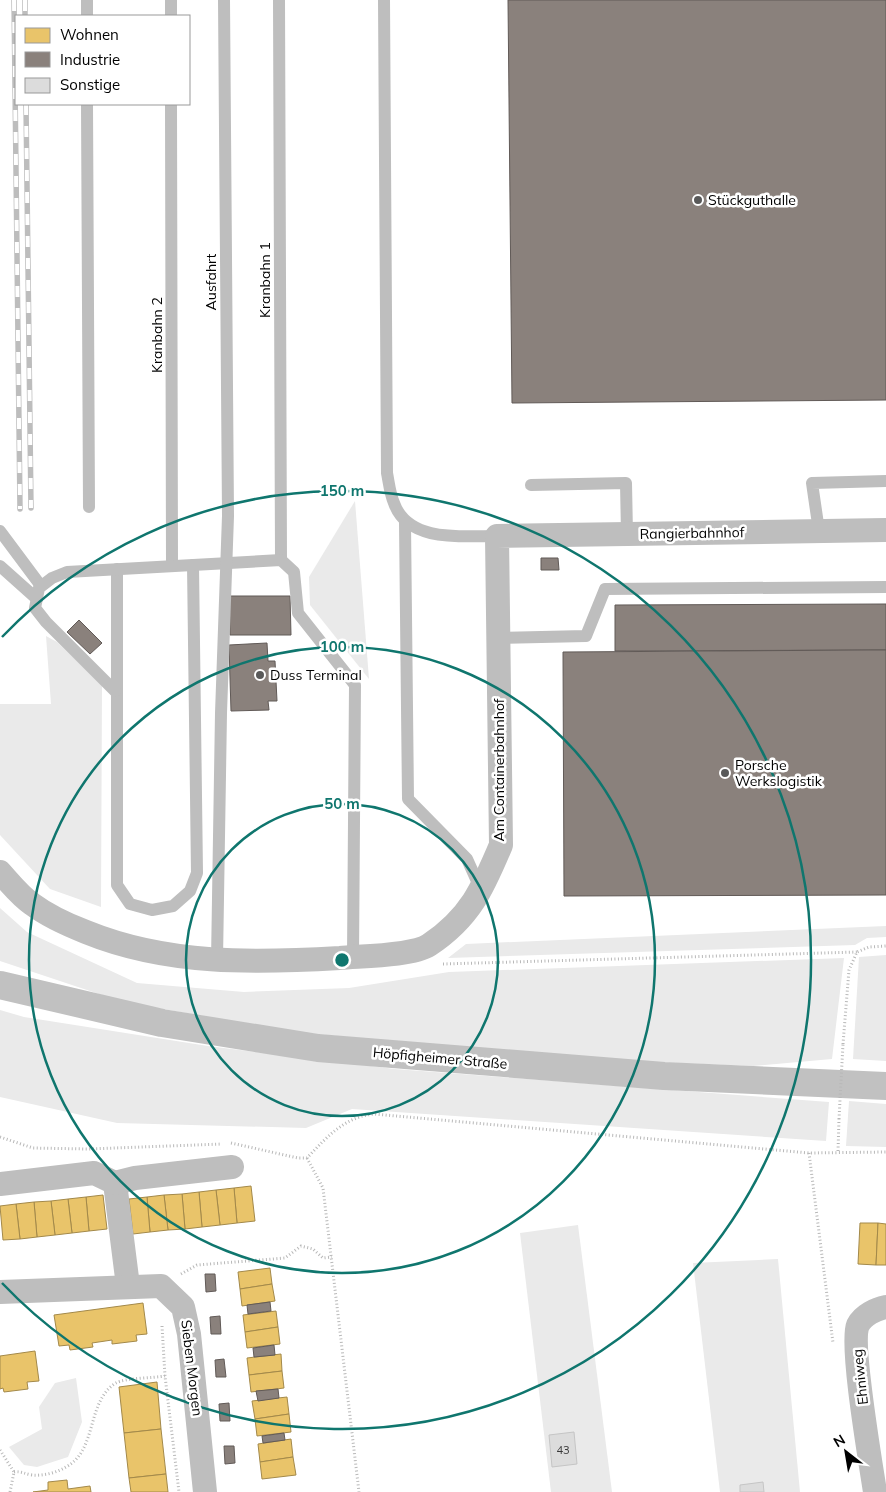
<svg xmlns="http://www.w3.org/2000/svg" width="886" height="1492" font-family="Mulish,sans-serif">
<rect width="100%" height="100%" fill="#fff"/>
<g fill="#eaeaea">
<polygon points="355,501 369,679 310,605 309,577"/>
<polygon points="46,636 57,642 102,685 101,907 50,889 0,835 0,704 51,704"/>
<polygon points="0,908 27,932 137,983 244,992 349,988 449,972 844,958 832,1059 753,1066 583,1059 295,1032 123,1002 0,961"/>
<polygon points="886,926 886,937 867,938 855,945 448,958 466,944"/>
<polygon points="886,955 886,1061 853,1059 859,957"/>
<polygon points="0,1010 24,1017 208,1046 395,1069 829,1102 826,1141 352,1109 306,1128 117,1123 0,1097"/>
<polygon points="849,1101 886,1104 886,1147 846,1146"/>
<polygon points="578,1225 612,1492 551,1492 520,1233"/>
<polygon points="778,1259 800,1492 720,1492 693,1263"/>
<polygon points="76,1378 82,1422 68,1457 37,1467 24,1465 9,1447 42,1429 39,1407 55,1383"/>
</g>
<g fill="#e9c46a" stroke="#a3894a">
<polygon points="251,1186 255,1221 237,1223 234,1188"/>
<polygon points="234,1188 237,1223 220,1225 216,1190"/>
<polygon points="216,1190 220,1225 202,1227 199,1192"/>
<polygon points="199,1192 202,1227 185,1229 182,1194"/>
<polygon points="182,1194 185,1229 168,1230 164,1195"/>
<polygon points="103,1195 107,1229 89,1231 86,1197"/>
<polygon points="164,1195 168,1230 150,1232 147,1197"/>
<polygon points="86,1197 89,1231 72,1233 68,1199"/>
<polygon points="147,1197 150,1232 133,1234 129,1199"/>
<polygon points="68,1199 72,1233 55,1235 51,1201"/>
<polygon points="51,1201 55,1235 37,1237 34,1202"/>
<polygon points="34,1202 37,1237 20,1239 16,1204"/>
<polygon points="16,1204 20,1239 3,1240 0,1206"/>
<polygon points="860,1223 878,1223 876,1265 858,1264"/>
<polygon points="878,1223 886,1224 886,1265 876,1265"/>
<polygon points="270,1268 272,1284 240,1289 238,1272"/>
<polygon points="272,1284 275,1301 242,1306 240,1289"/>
<polygon points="143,1303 147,1334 136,1335 137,1341 112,1344 112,1340 92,1343 93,1347 70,1350 69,1345 59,1346 54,1315"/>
<polygon points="276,1311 278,1327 245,1332 243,1315"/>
<polygon points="278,1327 280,1344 247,1348 245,1332"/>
<polygon points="35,1351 39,1381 27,1382 28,1389 4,1392 3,1388 0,1389 0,1356"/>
<polygon points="281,1354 282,1371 249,1375 247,1358"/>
<polygon points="282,1371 284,1388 251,1392 249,1375"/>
<polygon points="157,1382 161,1429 124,1433 119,1387"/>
<polygon points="287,1397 289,1414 255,1419 252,1401"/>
<polygon points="289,1414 291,1432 257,1436 255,1419"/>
<polygon points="161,1429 166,1474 129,1478 124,1433"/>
<polygon points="291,1439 293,1457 260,1462 258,1444"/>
<polygon points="293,1457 296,1475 262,1479 260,1462"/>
<polygon points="166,1474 168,1492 131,1492 129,1478"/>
<polygon points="67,1480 68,1489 90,1486 91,1492 33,1492 48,1490 48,1482"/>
</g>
<g fill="#8a817c" stroke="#615a57">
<polygon points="508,0 886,0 886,400 512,403"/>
<polygon points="541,558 558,558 559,570 541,570"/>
<polygon points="229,596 290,596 291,635 230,635"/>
<polygon points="886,604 886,650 615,651 615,605"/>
<polygon points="79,620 102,643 90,654 67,632"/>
<polygon points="267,643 268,661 275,661 277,701 268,701 269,710 231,711 229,645"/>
<polygon points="868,650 886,650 886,895 564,896 563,652"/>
<polygon points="205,1274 215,1274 216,1291 206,1292"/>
<polygon points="270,1302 271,1311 248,1314 247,1305"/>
<polygon points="220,1316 221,1334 211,1334 210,1317"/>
<polygon points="274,1345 275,1355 254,1357 253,1348"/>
<polygon points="224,1359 226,1377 216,1377 215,1360"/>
<polygon points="278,1389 279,1398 258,1401 256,1391"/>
<polygon points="229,1403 230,1421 220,1421 219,1404"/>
<polygon points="284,1433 285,1440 263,1443 262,1436"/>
<polygon points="224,1446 234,1446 235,1463 225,1464"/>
</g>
<g fill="#dcdcdc" stroke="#c5c5c5">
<polygon points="574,1432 577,1464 552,1467 549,1435"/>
<polygon points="763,1482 764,1492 740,1492 740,1485"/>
</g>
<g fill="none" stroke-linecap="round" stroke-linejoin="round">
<g stroke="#b8b8b8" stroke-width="3" stroke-dasharray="1 2.5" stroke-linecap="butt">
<polyline points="443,964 857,952"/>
<polyline points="843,1044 849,970 857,952 869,947 886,946"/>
<polyline points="0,1137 33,1148 88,1149 222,1144"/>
<path d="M231 1143 298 1158H307C327 1137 344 1117 374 1114L809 1153 886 1152"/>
<polyline points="838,1151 839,1119"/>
<polyline points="809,1153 833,1343"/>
<polyline points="307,1158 323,1188 359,1492"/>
<polyline points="181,1274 197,1265 285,1258 301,1246 313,1249 323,1258 332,1257"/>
<polyline points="162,1326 165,1376 179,1492"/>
<polyline points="0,1450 14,1472 10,1492"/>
<path d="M14 1472C21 1471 25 1474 32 1475 43 1476 56 1473 66 1467 98 1450 86 1401 116 1383 124 1378 154 1378 165 1376"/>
</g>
<g stroke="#bebebe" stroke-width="12">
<polyline points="87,0 87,16"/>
<polyline points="171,0 171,16"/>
<polyline points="279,0 281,560"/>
<path d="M384 0 387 473C389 483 390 494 394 503 408 543 463 536 497 536"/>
<polyline points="87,104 89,507"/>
<polyline points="171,104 172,566"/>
<polyline points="531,485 626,483 627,534"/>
<polyline points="405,523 408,799 467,859 481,890"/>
<polyline points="0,531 41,586"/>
<polyline points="819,531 812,483 886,481"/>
<polyline points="0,566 37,599"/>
<polyline points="117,569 117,885 130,904 152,910 173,906 190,891 197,873 193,565"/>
<polyline points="498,638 586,636 605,589 886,587"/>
<polyline points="115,691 46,622 35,608 39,588 52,578 67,572 281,560 294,572 298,613 355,685 353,957"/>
<polyline points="217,960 221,713 228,516 224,0"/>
</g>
<g stroke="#bebebe" stroke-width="24">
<path d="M0 872C10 883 20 896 32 904 48 916 68 925 86 932 167 965 254 963 340 958 361 956 412 956 429 945 470 918 483 888 501 845L497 536 886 530"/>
<polyline points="115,1183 128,1286"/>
<polyline points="0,1184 94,1173 115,1183 135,1178 232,1167"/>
<polyline points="0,1292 161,1286 183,1307 189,1334 205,1492"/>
<path d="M875 1492C871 1465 850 1343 858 1325 863 1315 876 1309 886 1307"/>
</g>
<polyline stroke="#c1c1c1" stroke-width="28" points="0,985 162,1023 318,1048 664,1076 886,1086"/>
<defs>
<g id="rail">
<polyline points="14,0 20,509"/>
<polyline points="25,0 25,16"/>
<polyline points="26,104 31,508"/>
</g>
</defs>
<use href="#rail" stroke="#bdbdbd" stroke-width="5.5"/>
<use href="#rail" stroke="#fff" stroke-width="4" stroke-dasharray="11" stroke-linecap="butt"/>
<polyline stroke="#b8b8b8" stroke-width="3" stroke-dasharray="1 2.5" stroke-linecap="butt" points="839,1119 843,1044"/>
</g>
<g fill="none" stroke="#0f766e" stroke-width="2.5">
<circle cx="342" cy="960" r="156"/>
<circle cx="342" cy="960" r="313"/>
<path d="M2 637A469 469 0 1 1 2 1283"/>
</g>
<g fill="#595959" stroke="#fff" stroke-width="2">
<circle cx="698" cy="200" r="5"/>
<circle cx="260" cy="675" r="5"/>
<circle cx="725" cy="773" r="5"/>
</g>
<g text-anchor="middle" stroke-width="5" stroke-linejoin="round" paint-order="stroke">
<g font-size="11" fill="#373737">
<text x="563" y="1454">43</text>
</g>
<g font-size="14" fill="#000" stroke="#fff" text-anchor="start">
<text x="708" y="205">Stückguthalle</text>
<text x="270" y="680">Duss Terminal</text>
<text x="735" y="770">Porsche<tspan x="735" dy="16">Werkslogistik</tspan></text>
</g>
<g font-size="14" fill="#000" stroke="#fff">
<text transform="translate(265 280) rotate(-90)" y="5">Kranbahn 1</text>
<text transform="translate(211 282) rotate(-90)" y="5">Ausfahrt</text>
<text transform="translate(157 335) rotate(-90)" y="5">Kranbahn 2</text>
<text transform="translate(692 533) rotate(-1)" y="5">Rangierbahnhof</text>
<text transform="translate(499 770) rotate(-90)" y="5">Am Containerbahnhof</text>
<text transform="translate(440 1058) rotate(5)" y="5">Höpfigheimer Straße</text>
<text transform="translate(192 1368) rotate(83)" y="5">Sieben Morgen</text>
<text transform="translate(860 1377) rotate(-96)" y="5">Ehniweg</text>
</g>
</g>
<circle cx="342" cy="960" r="8" fill="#0f766e" stroke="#fff" stroke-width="2.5"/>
<g font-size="15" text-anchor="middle" font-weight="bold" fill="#0f766e" stroke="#fff" stroke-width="5" stroke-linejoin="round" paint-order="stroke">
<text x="342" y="496">150 m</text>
<text x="342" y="652">100 m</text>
<text x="342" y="809">50 m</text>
</g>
<rect x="15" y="15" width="175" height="90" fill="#ffffff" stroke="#999999"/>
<rect x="25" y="28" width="25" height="15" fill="#e9c46a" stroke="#999999"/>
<text x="60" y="40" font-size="15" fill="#000000">Wohnen</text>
<rect x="25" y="52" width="25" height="15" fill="#8a817c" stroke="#999999"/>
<text x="60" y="65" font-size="15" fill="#000000">Industrie</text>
<rect x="25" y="78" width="25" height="15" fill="#dcdcdc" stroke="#999999"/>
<text x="60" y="90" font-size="15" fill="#000000">Sonstige</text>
<g transform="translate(846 1452) rotate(329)" stroke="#ffffff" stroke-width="4" paint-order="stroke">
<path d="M0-4L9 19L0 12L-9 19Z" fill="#000000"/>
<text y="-8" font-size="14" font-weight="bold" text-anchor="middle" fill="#000000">N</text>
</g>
</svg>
